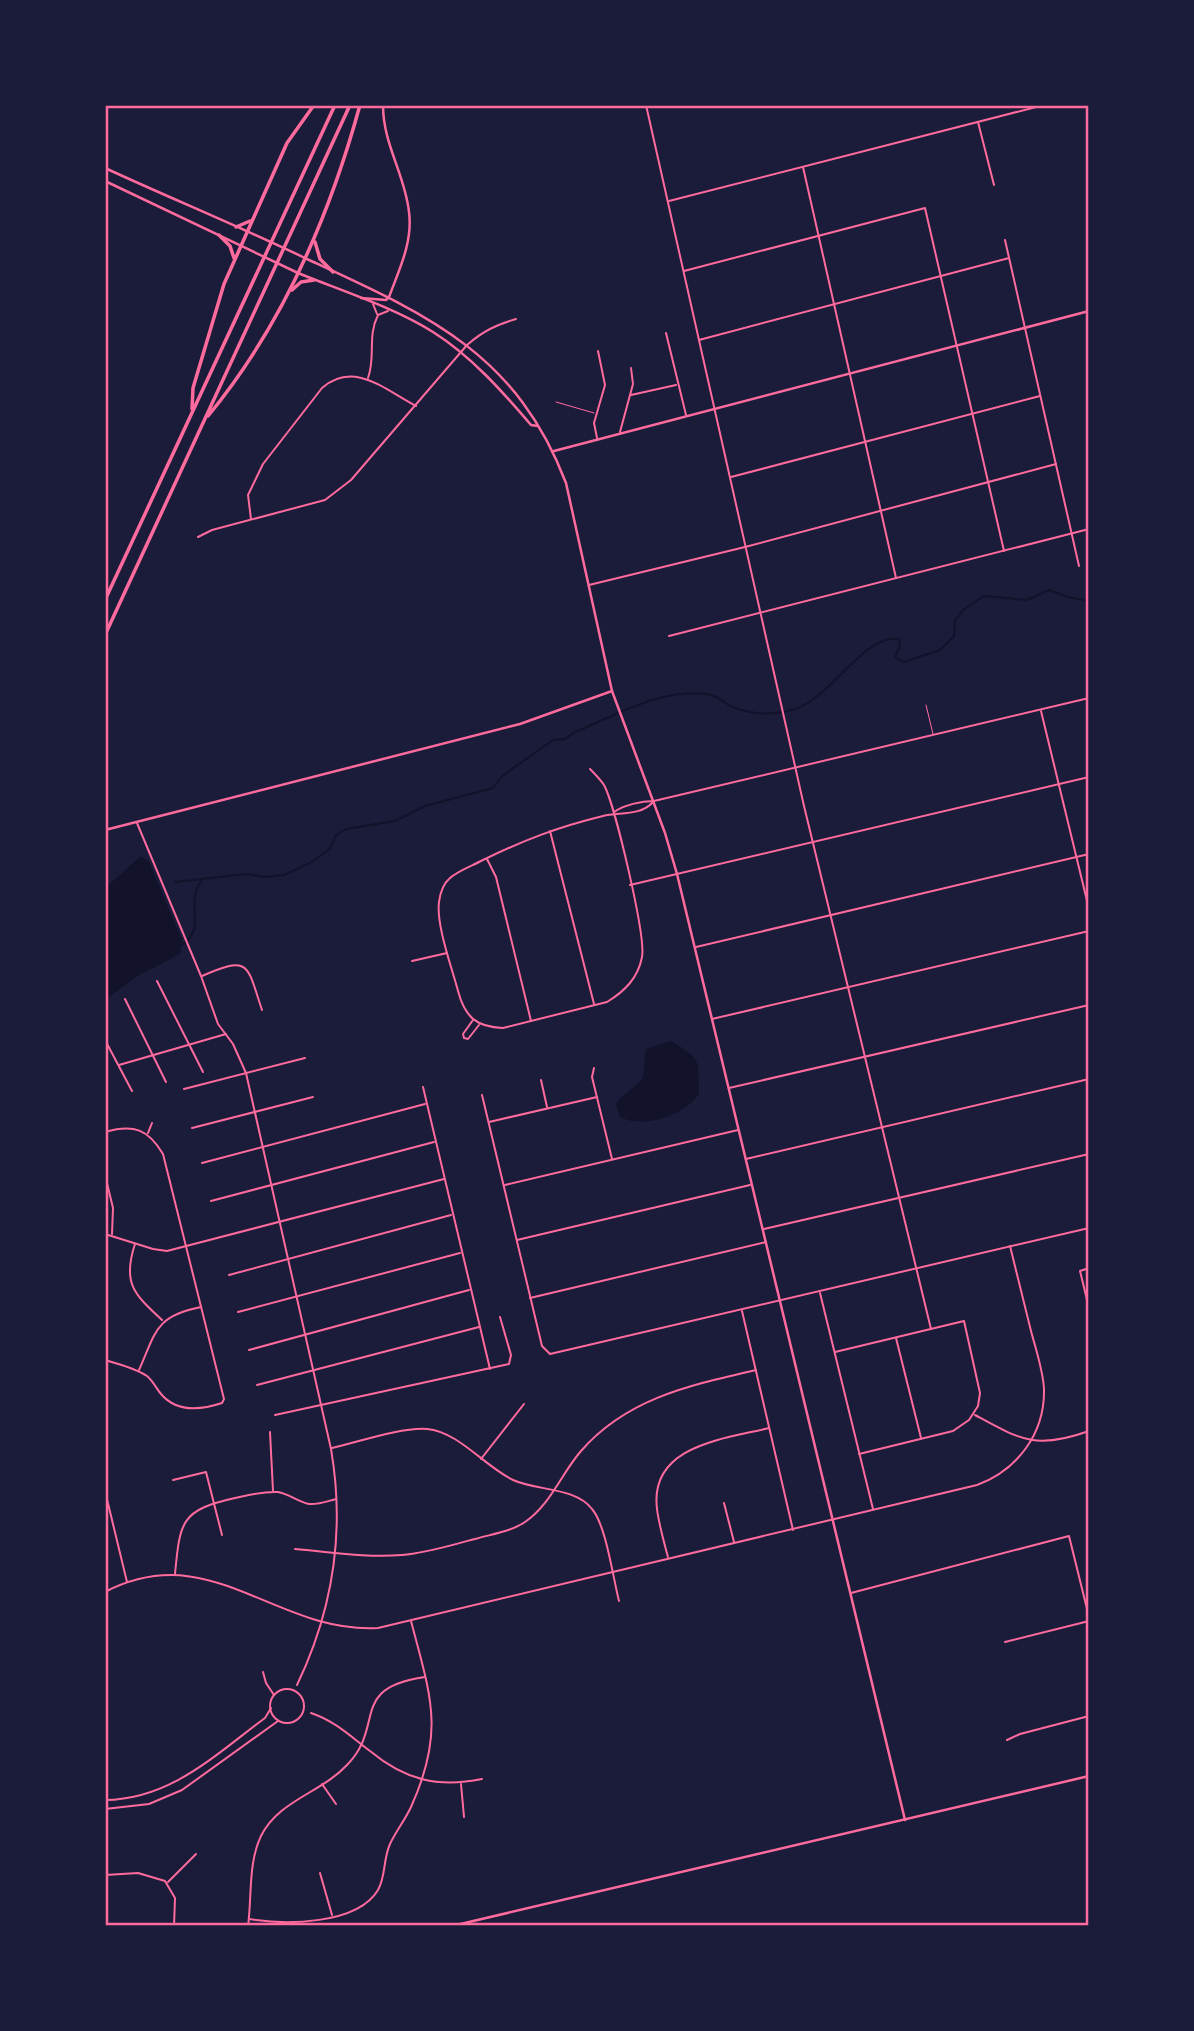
<svg xmlns="http://www.w3.org/2000/svg" width="1194" height="2031" font-family="Manrope,sans-serif">
<rect width="100%" height="100%" fill="#1b1b3a"/>
<g fill="#12122b">
<polygon points="140,857 148,860 182,940 180,954 139,975 105,1000 105,888"/>
<path d="M671 1041C702 1060 698 1059 699 1094 684 1116 643 1129 620 1117L616 1104C623 1093 639 1085 642 1079 646 1070 643 1059 646 1049Z"/>
</g>
<g fill="none" stroke-linecap="round" stroke-linejoin="round">
<g stroke="#12122b" stroke-width="2">
<path d="M175 882 246 874 264 877 284 875 310 863 330 849 336 835 346 829 395 821 425 806 493 788 502 776 553 740 565 739 575 732C617 715 661 688 707 694 717 695 725 704 735 708 754 715 773 715 792 710 831 700 862 634 899 639L900 646 895 657 904 662 940 650 954 636 955 620 963 610 984 596 1027 600 1049 590 1068 597 1089 601"/>
<path d="M182 945C203 929 192 916 195 896 195 890 199 885 202 879"/>
</g>
<g stroke="#ff6b9d" stroke-width="1">
<polyline points="556,402 594,413"/>
<polyline points="926,705 933,734"/>
</g>
<g stroke="#ff6b9d" stroke-width="2">
<polyline points="646,105 804,806 931,1329"/>
<polyline points="978,122 994,185"/>
<polyline points="803,167 896,578"/>
<polyline points="669,201 1044,105"/>
<polyline points="1005,240 1079,566"/>
<polyline points="684,271 925,208 1004,551"/>
<polyline points="373,304 377,314"/>
<polyline points="666,333 686,415"/>
<polyline points="699,340 1009,258"/>
<path d="M368 378C376 356 367 337 378 315L388 311"/>
<polyline points="631,395 676,385"/>
<polyline points="620,432 633,384 631,368"/>
<polyline points="597,438 594,423 605,385 598,351"/>
<polyline points="731,477 1040,396"/>
<path d="M251 519 248 495 263 464 322 388C354 360 385 390 416 406"/>
<path d="M198 537 212 530 325 500 351 480 467 345C483 331 496 325 516 319"/>
<polyline points="589,585 745,547 1056,464"/>
<polyline points="669,636 1089,529"/>
<polyline points="1041,711 1089,909"/>
<path d="M590 769C595 774 600 779 604 785 615 805 646 936 642 957 638 978 625 991 607 1002L503 1028C476 1027 465 1017 458 991 452 968 436 925 439 902 440 894 443 884 450 878 459 870 472 866 483 860 524 840 558 827 603 816 619 812 641 816 653 802"/>
<path d="M614 812C624 805 641 801 654 801L1089 698"/>
<path d="M137 823 201 976 218 1024 233 1044 246 1073 331 1449C345 1530 333 1610 297 1685"/>
<polyline points="550,831 594,1004"/>
<polyline points="487,859 496,877 531,1021"/>
<polyline points="630,885 1089,777"/>
<polyline points="696,947 1089,854"/>
<polyline points="412,961 447,953"/>
<path d="M202 976C251 954 247 966 262 1010"/>
<polyline points="157,981 203,1072"/>
<polyline points="125,999 166,1082"/>
<polyline points="712,1019 1089,931"/>
<polyline points="473,1020 463,1034 464,1038 468,1039 479,1025"/>
<polyline points="105,1040 132,1091"/>
<polyline points="119,1065 226,1034"/>
<polyline points="594,1068 592,1077 612,1159"/>
<polyline points="541,1080 547,1107"/>
<polyline points="423,1087 490,1369"/>
<polyline points="729,1088 1089,1005"/>
<polyline points="184,1089 305,1058"/>
<polyline points="482,1095 542,1346 550,1354 1089,1228"/>
<polyline points="489,1122 597,1097"/>
<polyline points="192,1128 313,1097"/>
<path d="M105 1132C134 1124 148 1129 163 1154L224 1399 222 1403C201 1410 177 1413 161 1394 156 1388 153 1381 147 1376 135 1368 119 1364 105 1360"/>
<polyline points="148,1133 152,1123"/>
<polyline points="746,1159 1089,1079"/>
<polyline points="202,1163 425,1104"/>
<polyline points="105,1175 113,1208 112,1234"/>
<polyline points="505,1185 738,1130"/>
<polyline points="211,1201 434,1142"/>
<polyline points="764,1229 1089,1154"/>
<polyline points="105,1234 153,1249 167,1251 444,1179"/>
<polyline points="517,1240 750,1185"/>
<path d="M135 1244C122 1283 134 1294 162 1320"/>
<polyline points="1089,1268 1080,1271 1089,1308"/>
<polyline points="229,1275 451,1215"/>
<polyline points="820,1293 873,1509"/>
<polyline points="530,1298 766,1242"/>
<polyline points="742,1311 793,1530"/>
<polyline points="238,1312 460,1253"/>
<polyline points="896,1338 921,1438"/>
<polyline points="249,1350 469,1290"/>
<polyline points="835,1352 964,1321 980,1393 978,1406 969,1420 953,1431 859,1454"/>
<path d="M139 1370C156 1332 155 1316 201 1307"/>
<polyline points="257,1385 479,1327"/>
<polyline points="275,1415 509,1364 511,1355 500,1317"/>
<path d="M975 1415C1021 1440 1036 1450 1089 1431"/>
<polyline points="270,1432 273,1491"/>
<path d="M332 1448C358 1442 402 1427 427 1429 459 1432 484 1466 513 1480 537 1491 575 1487 592 1509 606 1525 613 1578 619 1601"/>
<polyline points="481,1459 524,1404"/>
<polyline points="173,1480 206,1472 222,1535"/>
<polyline points="105,1491 127,1582"/>
<polyline points="724,1503 734,1542"/>
<path d="M295 1549C331 1552 366 1558 402 1555 427 1553 451 1545 475 1539 492 1534 510 1532 525 1522 551 1504 561 1474 581 1451 627 1398 691 1385 756 1370"/>
<path d="M668 1557C664 1542 659 1525 657 1509 649 1445 725 1439 769 1428"/>
<path d="M175 1574C180 1521 181 1510 235 1498 249 1495 264 1491 278 1492 289 1494 299 1502 309 1504 318 1505 328 1501 336 1499"/>
<path d="M105 1592C211 1537 275 1634 378 1628L977 1485C1017 1470 1045 1434 1044 1389 1043 1370 1036 1350 1031 1331 1024 1303 1017 1275 1010 1246"/>
<polyline points="851,1593 1069,1536 1089,1617"/>
<polyline points="1005,1642 1089,1621"/>
<polyline points="105,1645 106,1646"/>
<polyline points="263,1672 266,1683 274,1695"/>
<circle cx="287" cy="1706" r="17"/>
<path d="M311 1713C335 1721 350 1736 370 1751 405 1780 438 1788 482 1779"/>
<polyline points="1007,1740 1020,1734 1089,1716"/>
<polyline points="322,1784 336,1804"/>
<polyline points="461,1784 464,1817"/>
<path d="M105 1800C171 1799 215 1755 265 1718L271 1708"/>
<polyline points="105,1809 149,1804 182,1790 278,1721"/>
<polyline points="320,1873 332,1915"/>
<polyline points="105,1875 138,1873 165,1881 175,1898 174,1926"/>
<polyline points="168,1882 196,1854"/>
<path d="M249 1919C285 1925 357 1925 378 1890 386 1876 383 1859 390 1844 396 1831 405 1820 411 1807 445 1732 431 1697 411 1621"/>
<path d="M248 1926C252 1897 248 1863 261 1836 279 1800 321 1793 347 1765 386 1725 348 1688 425 1677"/>
</g>
<g stroke="#ff6b9d" stroke-width="2.5">
<path d="M307 259C426 314 516 352 566 483L612 691 665 833 677 874C753 1190 830 1505 905 1820"/>
<path d="M298 273C342 291 393 307 433 332 471 356 502 391 531 425L538 426"/>
<path d="M361 298 386 300 389 297C399 270 413 242 409 212 405 174 383 145 383 105"/>
<polyline points="554,451 1089,311"/>
<polyline points="105,830 520,724 612,691"/>
<polyline points="452,1926 1089,1776"/>
</g>
<g stroke="#ff6b9d" stroke-width="2.5">
<path d="M105 168C172 199 241 227 307 259"/>
<polyline points="105,181 298,273"/>
</g>
<g stroke="#ff6b9d" stroke-width="3.5">
<polyline points="236,227 250,221"/>
<polyline points="219,235 230,246 234,258"/>
<polyline points="315,242 320,259 333,272"/>
<polyline points="292,290 301,282 314,280"/>
<polyline points="192,409 193,388 224,284 287,143 314,105"/>
<path d="M208 416C283 325 329 218 360 105"/>
<polyline points="105,600 335,105"/>
<polyline points="105,635 350,105"/>
</g>
</g>
<rect width="1194" height="2031" fill="none" stroke="#1b1b3a" stroke-width="214"/>
<rect x="107" y="107" width="980" height="1817" fill="none" stroke="#ff6b9d" stroke-width="2.5"/>
</svg>
